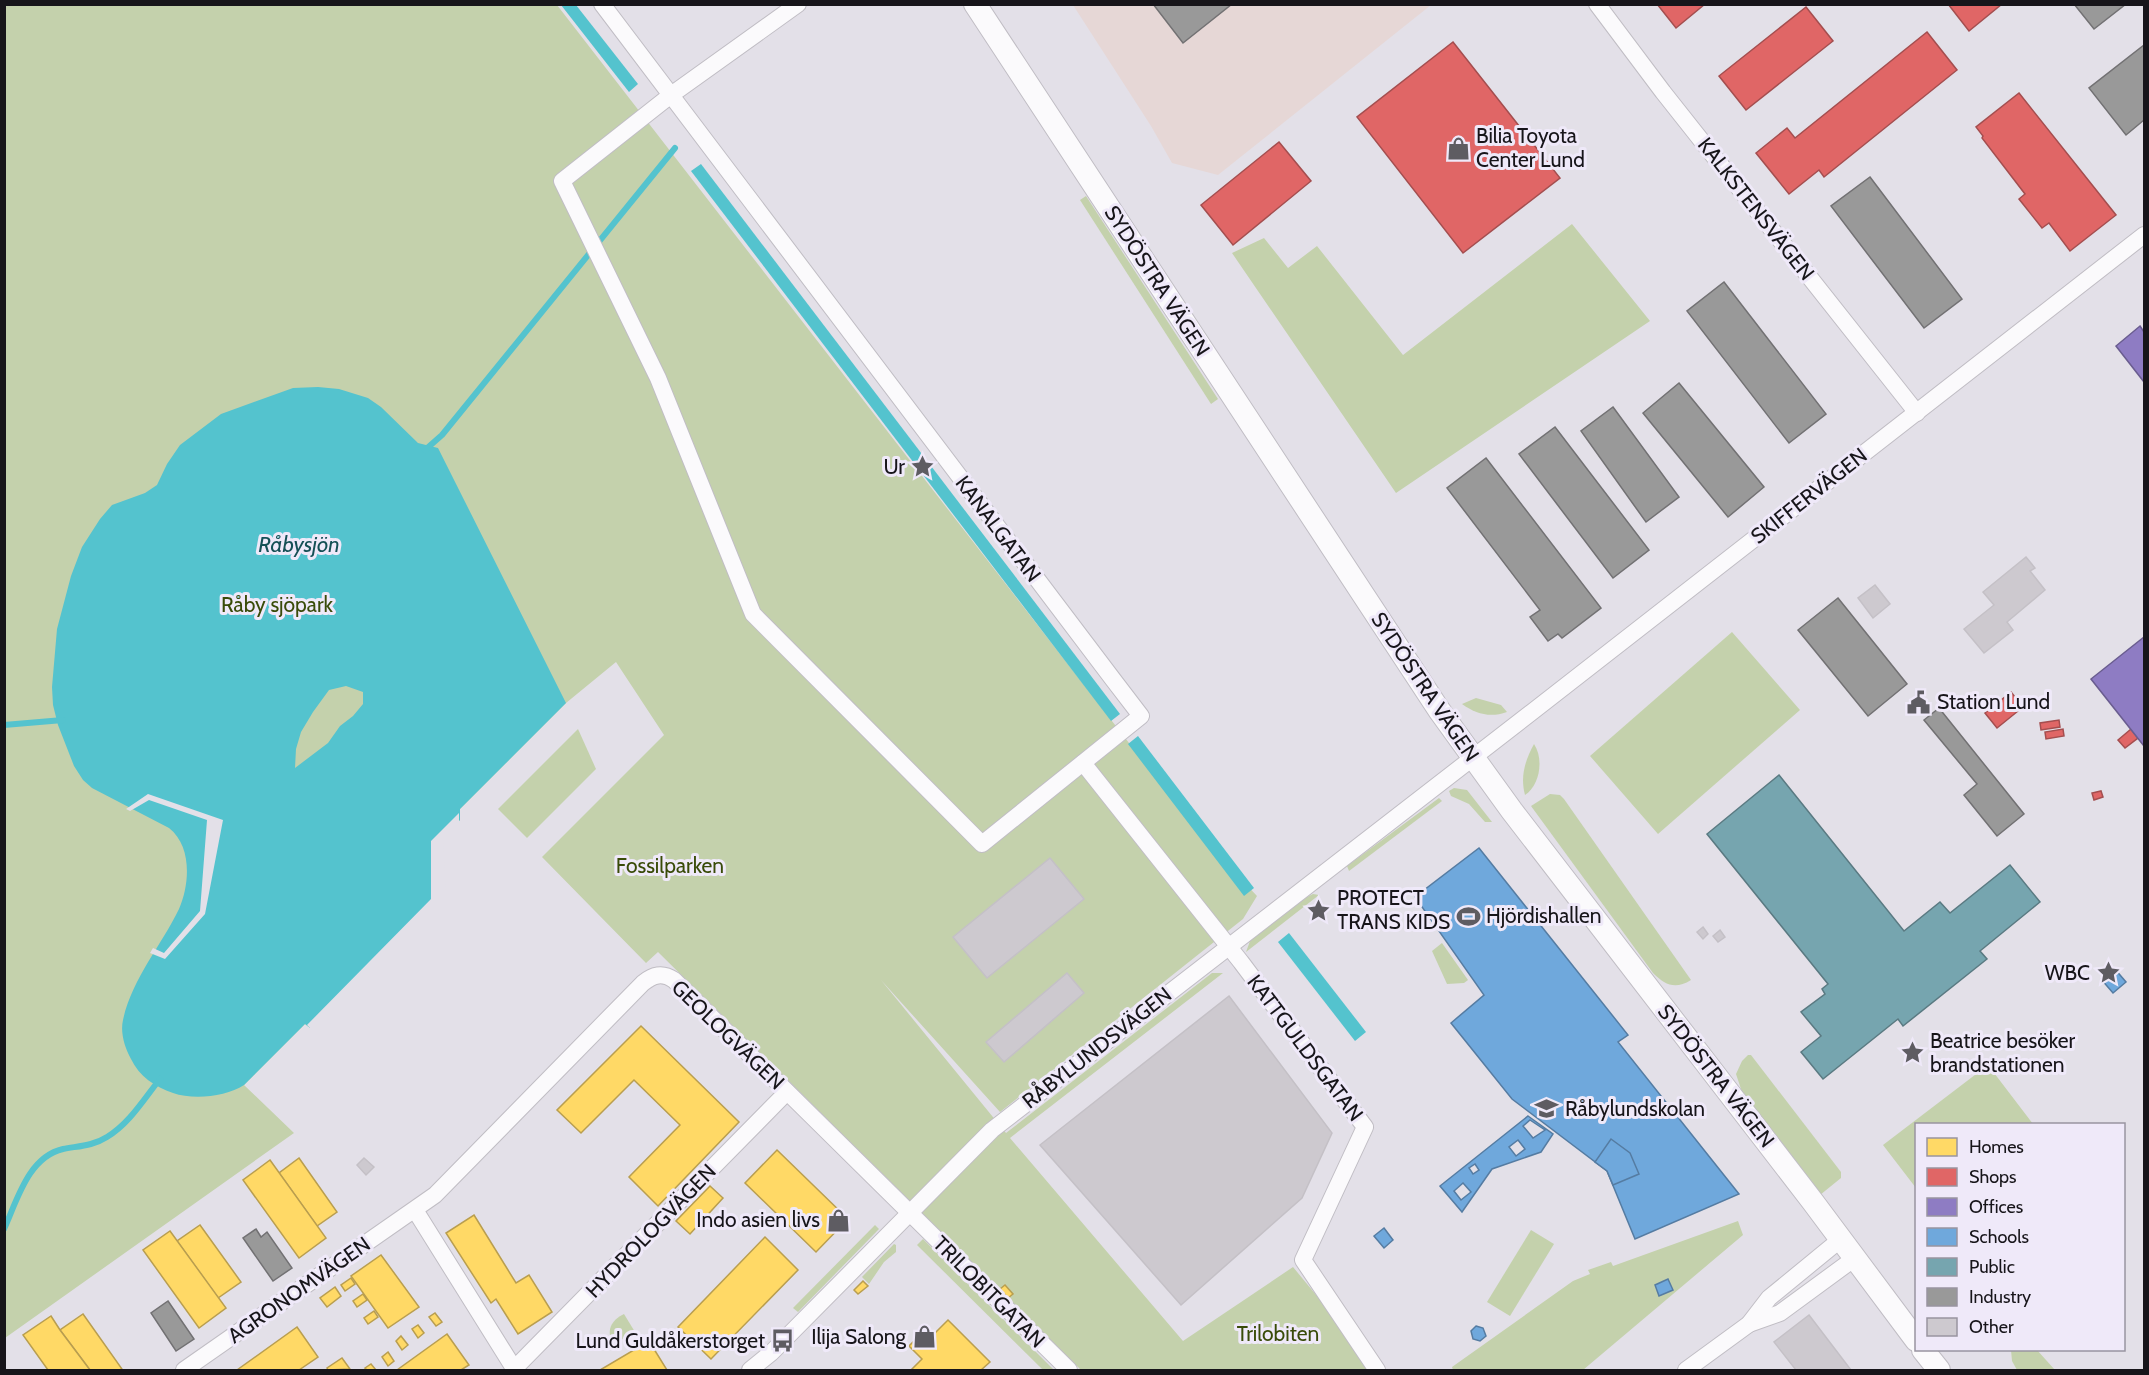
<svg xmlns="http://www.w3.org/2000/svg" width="2149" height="1375" font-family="Cabin,sans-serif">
<rect width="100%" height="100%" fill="#e3e0e8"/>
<polygon fill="#e6d7d6" points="1073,5 1431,5 1218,175 1172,163 1151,126"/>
<g fill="#c4d1ac">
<polygon points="4,5 557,5 1205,841 1257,896 1243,919 1000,1112 881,980 1006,1133 1212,973 1223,973 1010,1138 1183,1341 1293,1267 1378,1370 1081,1370 658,952 646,963 542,857 664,735 616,662 566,703 460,809 460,820 443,837 310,1028 305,1024 244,1085 294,1133 5,1338"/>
<polygon points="1086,196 1218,399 1211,404 1080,200"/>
<polygon points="1572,224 1650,321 1396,493 1232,253 1264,238 1288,268 1317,246 1403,355"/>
<polygon points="1732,632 1800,710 1658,834 1590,756"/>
<path d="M1476 698 1501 705 1507 712C1490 718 1476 714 1462 704Z"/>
<polygon points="578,729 596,769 527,838 498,809"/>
<path d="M1534 744C1544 759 1540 785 1525 795 1520 776 1525 761 1534 744Z"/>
<polygon points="1454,788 1467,790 1492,822 1485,822 1469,804 1451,796 1449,791"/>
<path d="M1550 794 1560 795 1564 799 1691 980C1675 990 1665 985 1653 973L1531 806Z"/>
<polygon points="1439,798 1442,801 1349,871 1347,866"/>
<polygon points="1313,894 1319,895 1246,952 1250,941 1307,897"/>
<polygon points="1442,943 1468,980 1464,983 1447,984 1432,951"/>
<polygon points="1748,1055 1751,1055 1841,1172 1841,1178 1820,1195 1743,1095 1736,1074 1742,1061"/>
<polygon points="1988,1065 2033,1124 1916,1124 1916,1188 1883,1145"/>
<polygon points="1738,1221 1743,1235 1583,1370 1453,1370 1452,1367 1573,1281 1590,1274 1588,1270 1611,1262 1613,1266"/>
<polygon points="875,1225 879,1229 798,1312 793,1308"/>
<polygon points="1531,1230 1554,1244 1510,1316 1487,1302"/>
<polygon points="923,1239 1054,1370 1043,1370 917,1245"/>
<polygon points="894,1244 896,1245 896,1252 884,1262 869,1284 862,1277"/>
<path d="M624 1314 635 1332 614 1344C605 1332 611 1320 624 1314Z"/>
<polygon points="2011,1350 2037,1350 2055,1370 2017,1370 2012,1361"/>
</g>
<g fill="#54c3ce" fill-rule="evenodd">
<polygon points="561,5 576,5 638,84 629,92"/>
<polygon points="701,164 1120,714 1111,721 691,171"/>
<path d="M318 387 339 389 368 398 381 407 418 443 438 448 566 703 460 809V820L443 837V894L310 1028 305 1024 244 1085C226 1097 193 1100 173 1093 155 1087 139 1076 131 1059 125 1048 120 1033 123 1020 132 979 161 946 179 909 190 884 192 846 169 828L92 788 83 780 74 766 58 725 53 705 52 687 57 629 71 576 82 547 100 519 112 505 145 493 157 485 167 464 180 445 221 414 293 388ZM346 686 363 692V704L353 716 340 726 328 743 295 768 296 749 301 732 313 712 329 690Z"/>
<polygon points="1138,736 1254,888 1244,896 1128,744"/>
<polygon points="1289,933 1366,1032 1355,1041 1278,942"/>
</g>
<g fill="#e3e0e8">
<polygon points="148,794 223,820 205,914 165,959 150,953 153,948 164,953 200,911 207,820 149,800 130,811 126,809"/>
<polygon points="459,813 459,823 443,838 446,895 312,1030 307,1025 431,899 431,841"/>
</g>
<g fill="#ffd966" stroke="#b99e4f" stroke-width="1.5">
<polygon points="641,1026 739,1122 658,1206 629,1177 680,1125 634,1080 581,1133 557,1110"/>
<polygon points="777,1150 848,1219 816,1252 745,1183"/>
<polygon points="299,1158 337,1212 317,1226 279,1173"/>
<polygon points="270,1160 326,1238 299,1258 243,1180"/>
<polygon points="710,1186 723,1198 690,1234 676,1221"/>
<polygon points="474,1215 516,1283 529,1275 552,1312 518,1334 496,1299 491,1303 446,1233"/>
<polygon points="200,1225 241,1282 218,1298 177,1241"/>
<polygon points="170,1231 226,1308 199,1328 143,1250"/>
<polygon points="765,1237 798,1270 711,1359 678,1327"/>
<polygon points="381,1255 419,1307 388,1328 351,1276"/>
<polygon points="351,1278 355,1284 345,1291 341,1285"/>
<polygon points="863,1281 868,1286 858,1294 854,1290"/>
<polygon points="1005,1285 1013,1294 1008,1298 1000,1289"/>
<polygon points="335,1287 341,1296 327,1307 320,1298"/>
<polygon points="363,1294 367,1300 357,1307 353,1301"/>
<polygon points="374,1311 378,1317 368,1324 364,1318"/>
<polygon points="435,1313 442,1322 436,1326 429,1317"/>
<polygon points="83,1314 122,1369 119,1370 90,1370 60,1330"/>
<polygon points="51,1316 60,1330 90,1370 48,1370 23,1335"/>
<polygon points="948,1320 990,1362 981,1370 911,1370 922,1359 909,1346 925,1330 932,1336"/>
<polygon points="418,1325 424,1333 418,1338 412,1329"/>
<polygon points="297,1327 318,1357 299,1370 237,1370"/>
<polygon points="447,1334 469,1365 461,1370 397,1370"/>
<polygon points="401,1336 408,1345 402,1350 396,1341"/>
<polygon points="649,1341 667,1370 600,1370"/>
<polygon points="388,1352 394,1361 388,1366 382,1357"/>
<polygon points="342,1358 350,1369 328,1370 327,1368"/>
<polygon points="371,1364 376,1370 367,1370 365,1368"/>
</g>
<g fill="#e06666" stroke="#a44e4f" stroke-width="1.5">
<polygon points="1657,4 1705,4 1676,28"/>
<polygon points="1948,4 2002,4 1969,31"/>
<polygon points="1806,7 1833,41 1746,110 1719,76"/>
<polygon points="1927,32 1957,70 1824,177 1819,170 1789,194 1756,153 1787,128 1795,138"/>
<polygon points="1453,42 1560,178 1463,253 1357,117"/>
<polygon points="2019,93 2116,215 2070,251 2049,223 2042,228 2019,199 2025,194 1982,138 1983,136 1976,127"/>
<polygon points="1279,142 1311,181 1233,245 1201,205"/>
<polygon points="2011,692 2023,707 1997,728 1985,713"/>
<polygon points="2059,720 2060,727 2041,730 2040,723"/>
<polygon points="2063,729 2064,736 2046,739 2045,732"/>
<polygon points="2131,729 2138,738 2125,748 2118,740"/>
<polygon points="2101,791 2103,797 2094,800 2092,793"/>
</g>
<g fill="#8e7cc3" stroke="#6a5d90" stroke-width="1.5">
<polygon points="2140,326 2144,332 2144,382 2116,346"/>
<polygon points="2144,637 2144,746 2091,679"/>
</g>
<g fill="#6fa8dc" stroke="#557ca2" stroke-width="1.5" fill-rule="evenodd">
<polygon points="1479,848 1628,1035 1618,1042 1739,1194 1635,1239 1607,1171 1512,1099 1451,1023 1484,995 1415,897"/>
<polygon points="2114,968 2126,982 2113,993 2101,979"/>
<path d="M1528 1116 1553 1134 1541 1152 1492 1169 1462 1212 1440 1186ZM1530 1120 1545 1130 1533 1138 1523 1126ZM1518 1140 1525 1149 1516 1156 1509 1147ZM1475 1164 1479 1170 1473 1174 1469 1168ZM1463 1183 1471 1192 1461 1200 1454 1191Z"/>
<polygon points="1611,1139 1630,1153 1639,1174 1613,1185 1607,1171 1595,1162"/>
<polygon points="1384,1228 1393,1240 1384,1248 1374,1236"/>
<polygon points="1668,1279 1673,1290 1659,1296 1655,1285"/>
<polygon points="1476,1326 1483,1328 1486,1336 1480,1341 1473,1339 1471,1331"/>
</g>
<polygon fill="#76a5af" stroke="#5a7a82" stroke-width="1.5" points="1779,775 1904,931 1940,902 1950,913 2010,865 2040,902 1980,951 1987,959 1903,1026 1898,1019 1823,1079 1801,1052 1821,1036 1801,1012 1825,994 1822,989 1828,984 1707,834"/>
<g fill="#999" stroke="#727173" stroke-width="1.5">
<polygon points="1153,4 1232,4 1183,43"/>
<polygon points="2074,4 2126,4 2094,29"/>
<polygon points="2144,45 2144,120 2126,135 2089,88"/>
<polygon points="1870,177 1962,299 1924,328 1831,206"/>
<polygon points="1724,282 1826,414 1789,443 1687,311"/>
<polygon points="1679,383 1764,487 1728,517 1643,413"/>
<polygon points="1613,407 1679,497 1646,522 1581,431"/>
<polygon points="1555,427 1649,550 1613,578 1519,454"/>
<polygon points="1486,458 1601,608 1562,638 1558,634 1548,641 1530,617 1540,610 1447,488"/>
<polygon points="1838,598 1907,684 1868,716 1798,630"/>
<polygon points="1939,708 2024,814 1997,836 1964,795 1977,784 1924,720"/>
<polygon points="256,1229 261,1237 267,1232 292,1268 273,1281 243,1238"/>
<polygon points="168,1301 194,1339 176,1351 151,1313"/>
</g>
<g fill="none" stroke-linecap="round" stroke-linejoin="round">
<g stroke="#54c3ce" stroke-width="6">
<polyline points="425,450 442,435 675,148"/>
<polyline points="4,725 63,720"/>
<path d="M4 1229C17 1201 28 1157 63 1149 78 1146 93 1146 107 1137 129 1124 144 1099 160 1079"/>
</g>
</g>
<g fill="#cdc9cf" stroke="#c4c0c6" stroke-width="1.5">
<polygon points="2026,557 2035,568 2030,571 2045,590 2007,622 2013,630 1984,653 1964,629 1994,605 1983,592"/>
<polygon points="1875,585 1890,604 1873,618 1858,598"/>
<polygon points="1050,858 1084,899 987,978 953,937"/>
<polygon points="1703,927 1708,934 1703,939 1697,932"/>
<polygon points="1720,930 1725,937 1718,942 1713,936"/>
<polygon points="1067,973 1084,993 1004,1062 986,1042"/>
<polygon points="1229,996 1332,1133 1302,1198 1181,1305 1040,1145"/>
<polygon points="364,1158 374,1167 366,1175 357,1165"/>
<polygon points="1809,1315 1851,1370 1796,1370 1774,1342"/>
</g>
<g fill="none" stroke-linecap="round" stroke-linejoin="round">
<defs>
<g id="street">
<path d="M602 4C783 241 960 480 1141 716L982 844 753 614 658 378 562 181 671 95 798 4"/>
<polyline points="1597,4 1663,92 1917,413"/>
<polyline points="1083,763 1241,962 1365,1127 1303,1260 1377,1370"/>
<polyline points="415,1210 515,1370"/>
<polyline points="1749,1324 1780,1313 1855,1258"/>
<path d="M184 1370 435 1195 643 983C653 975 662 972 674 980L1069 1370"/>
<polyline points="513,1370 787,1092"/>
<polyline points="750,1370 771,1353 992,1130 1532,712 2144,235"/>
<polyline points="1686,1370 1749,1324 1769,1298 1841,1239"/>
</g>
<g id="secondary">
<polyline points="975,4 1439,710 1512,811 1813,1202 1916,1340"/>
<polyline points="1923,1350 1939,1370"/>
</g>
</defs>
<use href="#street" stroke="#c0bdc4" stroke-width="18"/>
<use href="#secondary" stroke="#c0bdc4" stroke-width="24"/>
<use href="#street" stroke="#fbfafc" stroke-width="16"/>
<use href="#secondary" stroke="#fbfafc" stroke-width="22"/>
</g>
<defs>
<symbol id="shop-bare" viewBox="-9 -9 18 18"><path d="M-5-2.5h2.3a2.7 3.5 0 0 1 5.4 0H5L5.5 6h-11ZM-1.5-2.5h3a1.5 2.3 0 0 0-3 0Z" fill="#5e5c62" stroke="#efe9f9" stroke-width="2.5" paint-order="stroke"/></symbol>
<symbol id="sight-bare" viewBox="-9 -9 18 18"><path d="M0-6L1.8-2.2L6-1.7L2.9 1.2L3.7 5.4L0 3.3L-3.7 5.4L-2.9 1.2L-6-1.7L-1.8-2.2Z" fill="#5e5c62" stroke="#efe9f9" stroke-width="2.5" paint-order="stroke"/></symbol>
<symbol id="civic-bare" viewBox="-9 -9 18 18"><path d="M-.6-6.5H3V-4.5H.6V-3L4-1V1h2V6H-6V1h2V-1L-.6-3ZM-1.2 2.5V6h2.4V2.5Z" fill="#5e5c62" stroke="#efe9f9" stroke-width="2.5" paint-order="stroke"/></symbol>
<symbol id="stadium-bare" viewBox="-9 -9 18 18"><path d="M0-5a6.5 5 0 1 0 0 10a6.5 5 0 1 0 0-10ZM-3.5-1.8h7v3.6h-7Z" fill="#5e5c62" stroke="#efe9f9" stroke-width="2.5" paint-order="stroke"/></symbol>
<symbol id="school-bare" viewBox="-9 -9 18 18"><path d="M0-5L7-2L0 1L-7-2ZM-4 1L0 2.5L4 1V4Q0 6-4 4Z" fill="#5e5c62" stroke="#efe9f9" stroke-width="2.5" paint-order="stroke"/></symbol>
<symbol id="bus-bare" viewBox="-9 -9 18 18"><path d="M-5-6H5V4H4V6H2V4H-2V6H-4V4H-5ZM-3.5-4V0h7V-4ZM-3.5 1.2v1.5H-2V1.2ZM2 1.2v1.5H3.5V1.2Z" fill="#5e5c62" stroke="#efe9f9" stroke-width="2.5" paint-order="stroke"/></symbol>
</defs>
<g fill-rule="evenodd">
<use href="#shop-bare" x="1442" y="132" width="33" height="33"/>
<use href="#sight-bare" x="906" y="450" width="33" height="33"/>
<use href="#civic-bare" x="1902" y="686" width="33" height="33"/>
<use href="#sight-bare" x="1302" y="894" width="33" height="33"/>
<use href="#stadium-bare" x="1452" y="900" width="33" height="33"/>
<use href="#sight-bare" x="2092" y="956" width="33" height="33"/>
<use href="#sight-bare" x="1896" y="1036" width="33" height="33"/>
<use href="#school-bare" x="1530" y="1092" width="33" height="33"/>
<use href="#shop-bare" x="822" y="1204" width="33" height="33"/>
<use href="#shop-bare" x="908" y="1320" width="33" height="33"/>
<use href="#bus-bare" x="766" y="1324" width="33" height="33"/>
</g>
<g text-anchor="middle" stroke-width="6" stroke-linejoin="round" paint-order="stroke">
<g font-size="21" fill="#17151a" stroke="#efe9f9" text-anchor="start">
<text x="1476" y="143">Bilia Toyota<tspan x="1476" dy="24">Center Lund</tspan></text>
<text x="905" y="474" text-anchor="end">Ur</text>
<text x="1937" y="709">Station Lund</text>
<text x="1337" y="905">PROTECT<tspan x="1337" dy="24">TRANS KIDS</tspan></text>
<text x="1486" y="923">Hjördishallen</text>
<text x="2090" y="980" text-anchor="end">WBC</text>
<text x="1930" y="1048">Beatrice besöker<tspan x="1930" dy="24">brandstationen</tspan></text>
<text x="1565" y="1116">Råbylundskolan</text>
<text x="820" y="1227" text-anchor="end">Indo asien livs</text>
<text x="906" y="1344" text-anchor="end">Ilija Salong</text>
<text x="765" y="1348" text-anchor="end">Lund Guldåkerstorget</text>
</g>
<g font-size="21" fill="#17151a" stroke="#efe9f9">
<text transform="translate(1756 209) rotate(52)" y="7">KALKSTENSVÄGEN</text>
<text transform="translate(1157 281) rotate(57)" y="7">SYDÖSTRA VÄGEN</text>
<text transform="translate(1809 496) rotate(-38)" y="7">SKIFFERVÄGEN</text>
<text transform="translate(998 529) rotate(53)" y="7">KANALGATAN</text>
<text transform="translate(1425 687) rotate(56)" y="7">SYDÖSTRA VÄGEN</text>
<text transform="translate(728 1035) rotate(44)" y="7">GEOLOGVÄGEN</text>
<text transform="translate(1097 1048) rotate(-38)" y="7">RÅBYLUNDSVÄGEN</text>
<text transform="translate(1305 1048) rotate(53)" y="7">KATTGULDSGATAN</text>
<text transform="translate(1716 1076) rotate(52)" y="7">SYDÖSTRA VÄGEN</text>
<text transform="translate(651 1231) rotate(-46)" y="7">HYDROLOGVÄGEN</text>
<text transform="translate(299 1290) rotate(-35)" y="7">AGRONOMVÄGEN</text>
<text transform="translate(989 1292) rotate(45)" y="7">TRILOBITGATAN</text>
</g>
<g font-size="21" fill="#394b09" stroke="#efe9f9">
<text x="277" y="612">Råby sjöpark</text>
<text x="670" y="873">Fossilparken</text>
<text x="1278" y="1341">Trilobiten</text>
</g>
<g font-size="22" font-style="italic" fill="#155056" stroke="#efe9f9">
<text x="299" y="552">Råbysjön</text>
</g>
</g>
<rect width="2149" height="1375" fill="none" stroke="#17151a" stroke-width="12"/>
<rect x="1915" y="1123" width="210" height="228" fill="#efe9f9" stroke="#9994a0" stroke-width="1.5"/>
<rect x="1927" y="1138" width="30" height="18" fill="#ffd966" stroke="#9994a0" stroke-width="1.5"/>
<text x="1969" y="1153" font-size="18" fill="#17151a">Homes</text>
<rect x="1927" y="1168" width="30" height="18" fill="#e06666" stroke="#9994a0" stroke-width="1.5"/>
<text x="1969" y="1183" font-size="18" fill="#17151a">Shops</text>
<rect x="1927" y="1198" width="30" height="18" fill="#8e7cc3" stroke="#9994a0" stroke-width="1.5"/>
<text x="1969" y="1213" font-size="18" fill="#17151a">Offices</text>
<rect x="1927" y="1228" width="30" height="18" fill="#6fa8dc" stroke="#9994a0" stroke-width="1.5"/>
<text x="1969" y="1243" font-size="18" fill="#17151a">Schools</text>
<rect x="1927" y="1258" width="30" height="18" fill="#76a5af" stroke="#9994a0" stroke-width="1.5"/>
<text x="1969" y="1273" font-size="18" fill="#17151a">Public</text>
<rect x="1927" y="1288" width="30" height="18" fill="#999999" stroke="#9994a0" stroke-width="1.5"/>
<text x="1969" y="1303" font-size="18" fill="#17151a">Industry</text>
<rect x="1927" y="1318" width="30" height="18" fill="#cdc9cf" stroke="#9994a0" stroke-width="1.5"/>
<text x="1969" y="1333" font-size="18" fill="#17151a">Other</text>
</svg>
